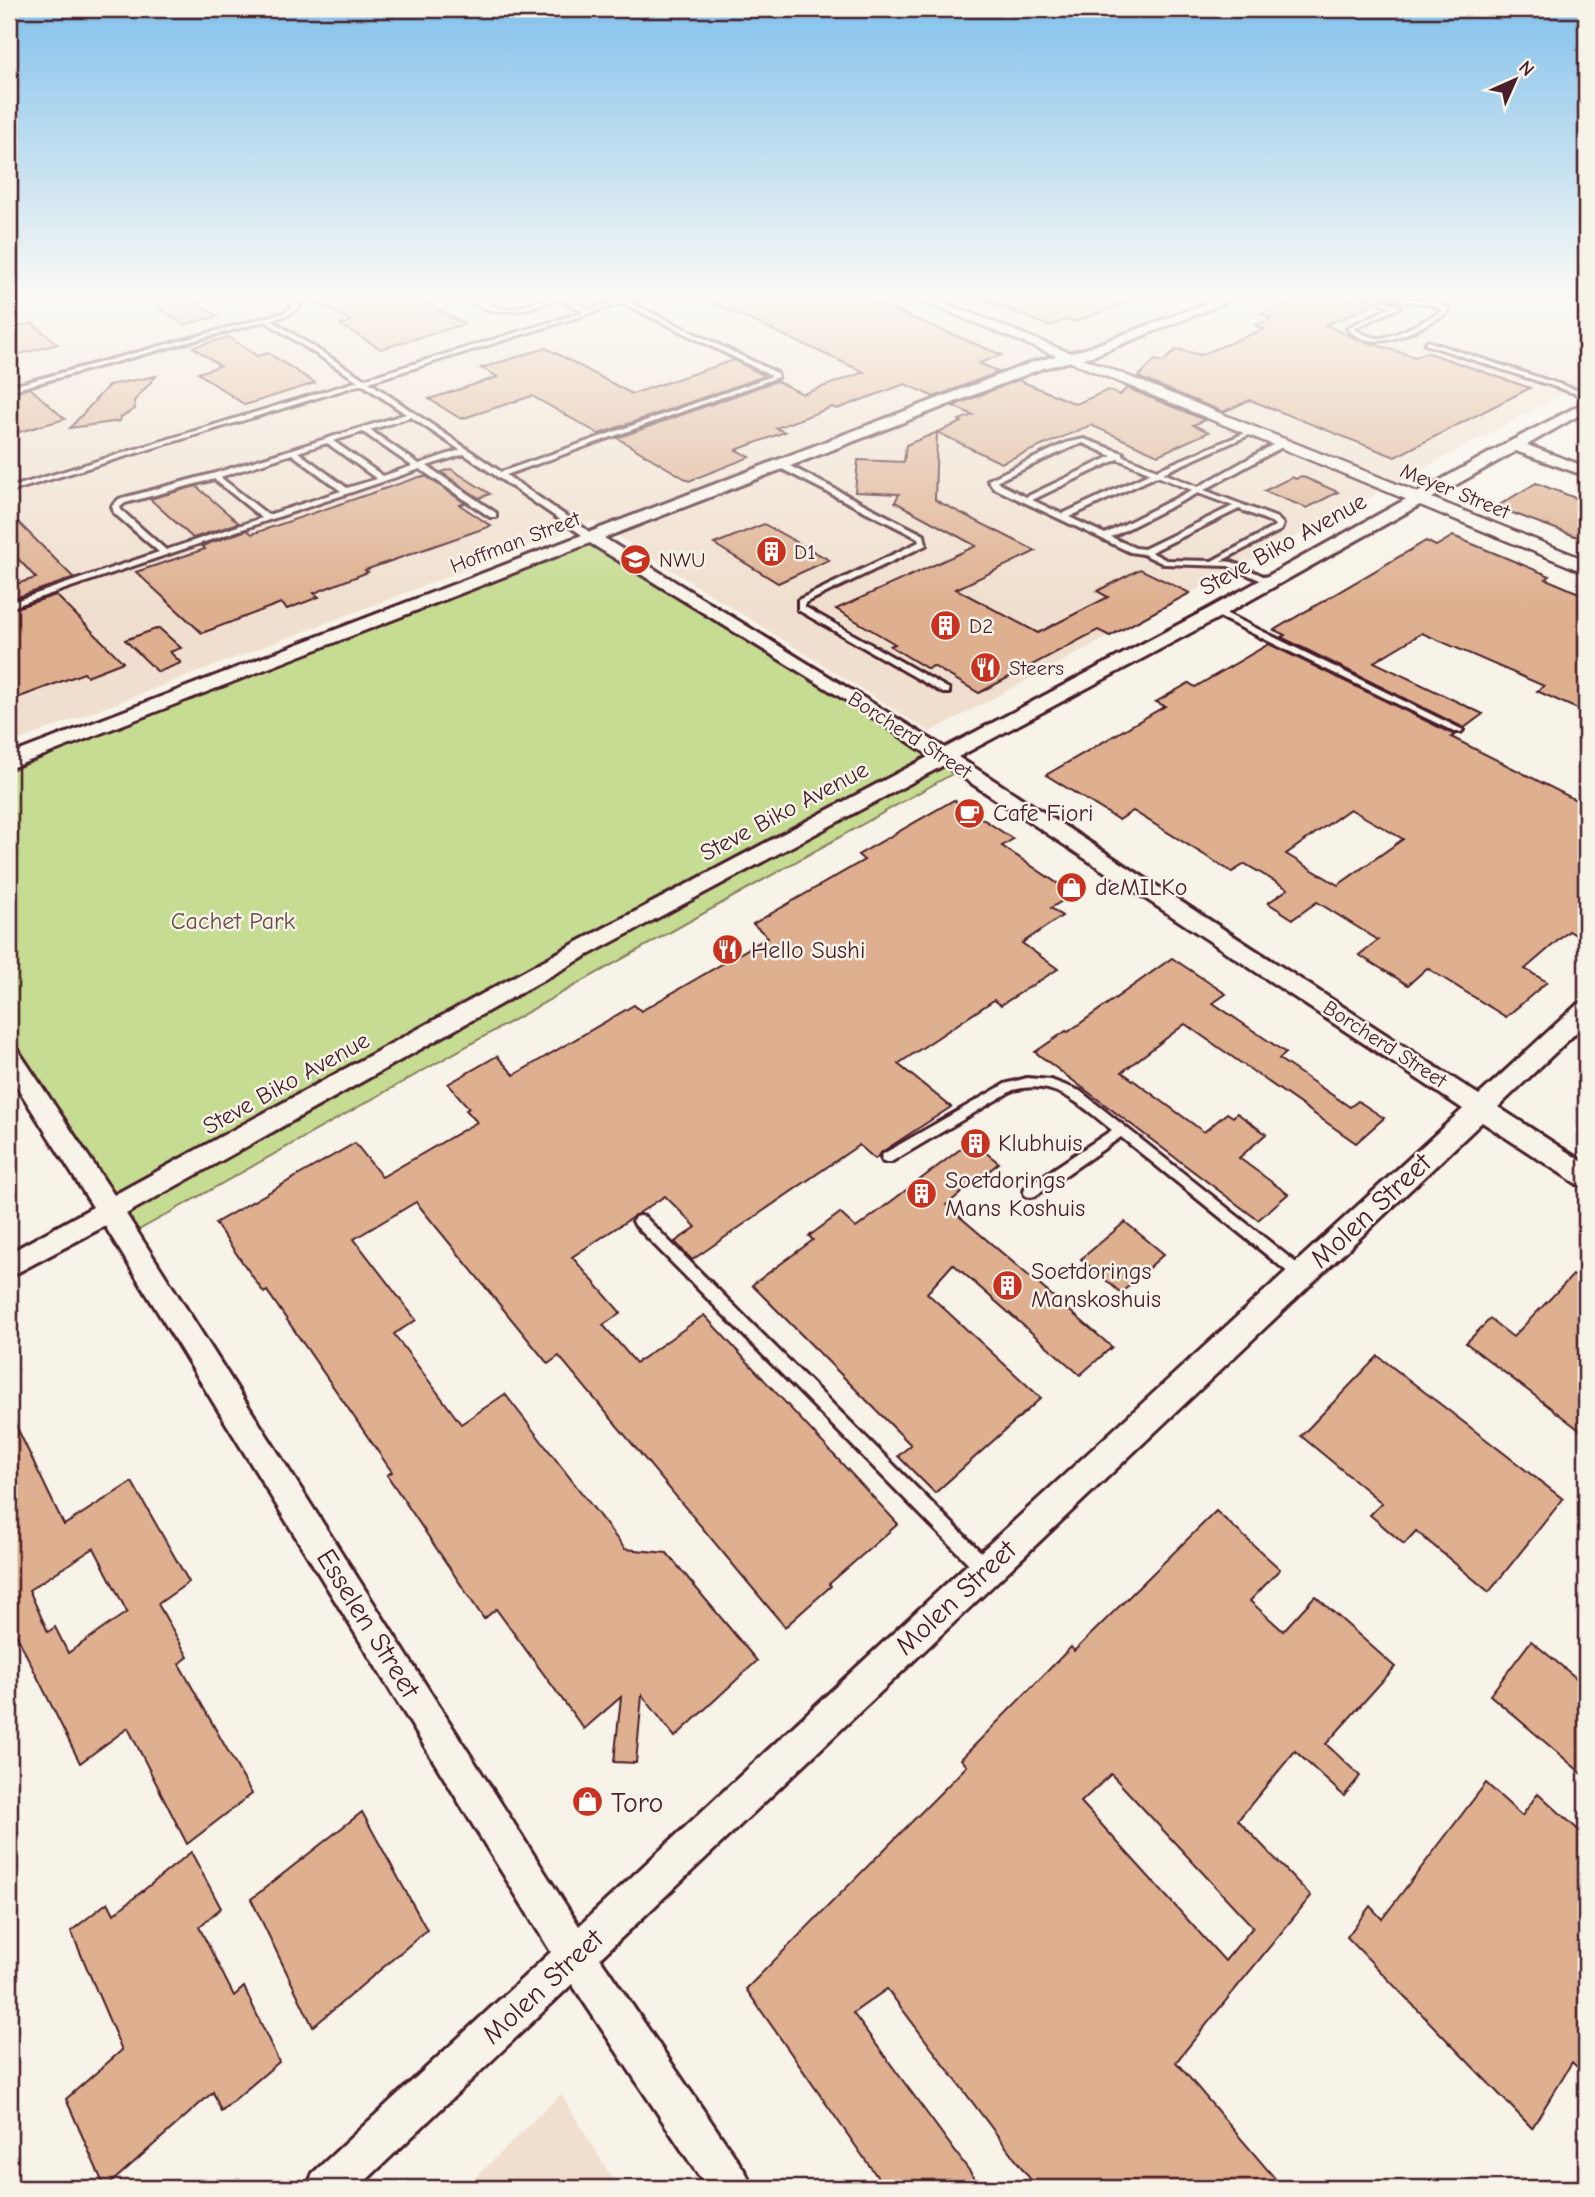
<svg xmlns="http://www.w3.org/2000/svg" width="1595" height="2197" font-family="'Comic Neue',sans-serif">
<rect width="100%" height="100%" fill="#f7f3e8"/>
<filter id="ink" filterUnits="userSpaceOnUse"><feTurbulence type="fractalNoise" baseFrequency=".0143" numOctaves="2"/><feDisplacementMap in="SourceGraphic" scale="14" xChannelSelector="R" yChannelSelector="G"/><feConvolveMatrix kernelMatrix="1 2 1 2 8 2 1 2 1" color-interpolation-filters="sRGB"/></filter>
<g filter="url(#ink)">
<g fill="#f0dfce">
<polygon points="9,297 1586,297 1586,382 930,732 593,521 9,744"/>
<polygon points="561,2094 618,2188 465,2188"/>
</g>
<polygon fill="#c5dc92" stroke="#887e5e" stroke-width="2" points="601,539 961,769 130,1235 9,1046 9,769"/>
<g fill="#deb090" stroke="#4a1f2b" stroke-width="2" fill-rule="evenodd">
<polygon points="142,297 188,297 218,316 184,325"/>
<polygon points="308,297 413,297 465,324 381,349 340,325 351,321"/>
<polygon points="700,297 862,297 1002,355 979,363 999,372 934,397 905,384 837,409 832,407 776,428 785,432 736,450 750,457 689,481 617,438 776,381 803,394 864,372"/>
<polygon points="978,297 1134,297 1134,299 1074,322 1068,319 1049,326"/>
<polygon points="1303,297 1331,299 1342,297 1371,306 1326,325 1357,339 1415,357 1426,352 1530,388 1395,457 1250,400 1223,412 1138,377 1155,360 1163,362 1177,349 1201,355 1264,329 1255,325 1273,318 1261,314"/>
<polygon points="32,323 58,344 9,357 9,329"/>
<polygon points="229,337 257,356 268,353 315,383 245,405 198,373 220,366 193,347"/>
<polygon points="546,348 632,394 734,360 765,376 599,434 532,396 461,419 429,399 498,377 481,368"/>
<polygon points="156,376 134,401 135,409 121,417 120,421 70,428 109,385"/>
<polygon points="1018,380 1076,404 1108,390 1120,395 1127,388 1205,420 1193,425 1209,432 1158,455 1091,425 1001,463 937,432 935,500 1036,551 956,589 1038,633 1108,597 1097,591 1140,569 1190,593 1110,636 1098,630 979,693 933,666 928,669 890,646 895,644 836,609 976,546 895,502 899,494 855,492 858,460 904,462 906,445 962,422 959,420 973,415 953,406"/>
<polygon points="30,388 65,419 9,435 9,393"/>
<polygon points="451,469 490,494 479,498 441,472"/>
<polygon points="1301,476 1338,492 1307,508 1264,491 1292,477 1296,479"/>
<polygon points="419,477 427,477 465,503 460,505 491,526 365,570 368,572 314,593 319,597 287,609 281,603 202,633 136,572 205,549 202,546 247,530 252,534"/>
<polygon points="1536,483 1586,502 1586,540 1496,507"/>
<polygon points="196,486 239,523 193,538 150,499"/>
<polygon points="9,513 74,578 9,600 9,586 36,578 9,549"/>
<polygon points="764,524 829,560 778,583 714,544"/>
<polygon points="1453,536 1550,576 1546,579 1586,596 1586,713 1537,691 1544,686 1422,633 1374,662 1483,714 1464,728 1281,637 1285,635 1274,630 1426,541 1436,546"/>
<polygon points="56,595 123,662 87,676 84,673 9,701 9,610"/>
<polygon points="159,628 181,648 170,652 181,663 158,672 125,640"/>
<path d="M1269 644 1455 735 1451 737 1586 805V941L1569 931 1525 969 1547 982 1506 1017 1427 968 1408 985 1359 955 1378 940 1317 902 1293 919 1268 903 1288 889 1245 864 1232 872 1133 811 1119 820 1046 775 1165 706 1156 702 1189 683 1195 687ZM1350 809 1403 839 1338 885 1286 854Z"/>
<polygon points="954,800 1013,839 1002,846 1073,894 1051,908 1062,916 1022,943 1058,969 1001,1005 994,1000 898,1064 951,1107 882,1152 875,1159 859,1145 692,1260 675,1242 696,1227 665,1196 572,1257 621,1313 603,1325 636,1363 704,1315 898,1524 829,1584 831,1586 785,1627 559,1356 548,1364 416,1202 354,1239 416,1320 394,1334 461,1424 505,1394 625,1549 667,1553 757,1661 675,1737 642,1695 636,1763 614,1762 621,1697 584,1729 496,1609 484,1619 387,1475 392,1472 267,1291 264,1293 215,1223 355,1143 382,1177 477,1122 466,1110 469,1108 448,1084 497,1056 514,1075 634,1005 641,1011 768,937 753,924 864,860 858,855"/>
<polygon points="1172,958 1226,994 1213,1003 1286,1053 1279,1059 1350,1107 1358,1101 1384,1118 1356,1143 1185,1024 1122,1072 1204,1132 1227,1113 1233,1117 1237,1113 1266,1134 1239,1158 1288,1194 1258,1220 1035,1052 1066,1031 1068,1032"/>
<polygon points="971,1141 999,1163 946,1205 1112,1347 1080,1375 953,1264 927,1293 1041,1398 935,1493 898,1456 911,1445 752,1285 813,1240 809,1236 840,1213 856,1228"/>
<polygon points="1125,1222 1164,1254 1121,1293 1081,1259"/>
<polygon points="1573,1275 1586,1284 1586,1435 1466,1343 1490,1319 1513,1337"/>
<polygon points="1378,1356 1563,1499 1489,1592 1416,1531 1404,1544 1370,1515 1382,1503 1301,1436"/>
<path d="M9 1411 64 1525 132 1482 189 1582 158 1604 188 1657 179 1664 252 1794 187 1844 128 1728 80 1763 16 1634 9 1639ZM94 1548 127 1612 68 1653 55 1627 48 1632 29 1590Z"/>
<path d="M1216 1511 1280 1569 1250 1601 1283 1631 1315 1596 1395 1667 1326 1744 1360 1776 1344 1796 1295 1751 1238 1820 1311 1896 1176 2062 1283 2188H1037L887 1989 853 2013 982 2188H885L746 1989 967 1766 961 1759 1071 1647 1074 1651ZM1111 1774 1253 1927 1225 1961 1081 1802Z"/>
<polygon points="1531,1641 1586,1686 1586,1777 1490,1695"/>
<polygon points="1486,1783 1522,1816 1538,1793 1586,1837 1586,2076 1572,2062 1532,2128 1347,1937 1370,1906 1382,1919"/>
<polygon points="362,1812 427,1930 313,2027 251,1899"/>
<polygon points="191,1852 221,1908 199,1927 234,1996 244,1987 279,2062 221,2111 213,2092 105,2188 66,2099 122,2050 71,1931 108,1902 114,1914"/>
</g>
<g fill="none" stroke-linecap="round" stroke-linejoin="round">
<defs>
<g id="service">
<path d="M285 297H291L300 307 287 315 271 320 364 379 584 312 560 299C527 309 493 321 464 297 479 297 491 308 506 309 524 310 550 292 565 297 573 300 582 306 590 310L621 300 641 297 629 302 777 373 778 377 506 475 594 535V539H588L464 454 427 466 496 513V517H490L420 469 9 608V603L159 552 114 513 112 506 119 499 212 474 406 414 362 384 9 492V488L358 381 265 321 9 391V387L283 313 293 307ZM623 303 772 376 501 472 369 382ZM411 417 460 450 419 464 370 430ZM363 432 412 466 383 476 333 441ZM327 443 377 479 347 488 298 452ZM292 454 341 491 268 515 220 477ZM214 479 262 518 166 550 121 510 120 507 125 503Z"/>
<path d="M1367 297H1374L1400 307 1354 328C1363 335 1375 340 1386 337 1397 335 1435 316 1443 310L1431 304 1390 299 1387 297 1432 300 1449 309 1446 314C1418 328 1375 358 1347 328L1392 307Z"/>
<polygon points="1427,341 1586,393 1586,397 1425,344"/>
<path d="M1250 431 1256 432 1163 473 1198 487 1278 442H1284V446L1204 490 1277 518 1283 524 1281 530 1221 561 1232 562 1272 580 1273 582 1269 584 1228 566 1164 564 1143 554 1130 552 994 488 988 480 1066 443 1084 439 1123 453V456L1157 470ZM1083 443 1112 456 1026 497 1000 484 997 481 1072 447ZM1118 459 1151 473 1062 514 1032 500ZM1157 476 1192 490 1105 534 1069 517ZM1198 493 1233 506 1144 549 1135 548 1111 537ZM1239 509 1271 522 1275 525 1274 527 1212 561 1166 560 1151 552Z"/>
<polygon points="778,463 784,463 924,535 926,545 805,603 805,607 949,689 949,693 943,693 798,610 798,600 919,542 918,538 778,467"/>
<polygon points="1213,610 1219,610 1463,730 1461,732 1455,732 1213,614"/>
<path d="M1027 1078 1051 1080 1080 1091 1305 1270 1307 1274 1305 1278 1300 1280 1295 1278 1121 1137 1035 1196 1030 1197 1025 1196 1024 1192 1025 1188 1112 1130C1082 1106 1055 1078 1013 1090L891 1162H883L881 1158 883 1154 1005 1084Z"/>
<polygon points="640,1216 645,1217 991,1562 993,1568 991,1574 985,1576 979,1574 635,1225 633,1221 635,1217"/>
</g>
<path id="minor" d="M1223 297H1239L1095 355 1043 368 604 538 945 748 1210 608 1509 442 1586 402V411L1527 445 1586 467V476L1516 451 1222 616 958 757 1479 1095 1578 1004 1586 1002V1023L1498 1107 1586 1164V1187L1577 1184 1482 1122 600 1958 746 2173 752 2188H707L572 1984 358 2188H307L313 2173 551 1952 105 1226 9 1277V1253L93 1207 9 1074V1046L17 1049 114 1195 572 945 930 756 860 709 590 543 16 766 9 768V755L1033 362 1085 349ZM944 765 1463 1109 974 1558 579 1926 126 1214 588 955Z"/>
<polygon id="tertiary" points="912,297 931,297 1586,560 1586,573"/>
</defs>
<use href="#service" stroke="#4a1f2b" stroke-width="6"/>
<use href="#minor" stroke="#4a1f2b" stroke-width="6"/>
<use href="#tertiary" stroke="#4a1f2b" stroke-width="5"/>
<use href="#service" fill="#f7f3e8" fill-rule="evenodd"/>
<use href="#minor" fill="#f7f3e8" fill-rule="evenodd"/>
<use href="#tertiary" fill="#f7f3e8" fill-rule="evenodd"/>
</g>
</g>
<linearGradient id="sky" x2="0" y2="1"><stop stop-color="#83c1eb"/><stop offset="0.49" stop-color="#fbfaf5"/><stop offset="1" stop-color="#fbfaf5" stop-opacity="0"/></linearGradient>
<rect width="1595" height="604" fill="url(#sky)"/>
<defs>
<symbol id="building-disc" viewBox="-11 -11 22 22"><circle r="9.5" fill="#c8321e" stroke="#f7f3e8"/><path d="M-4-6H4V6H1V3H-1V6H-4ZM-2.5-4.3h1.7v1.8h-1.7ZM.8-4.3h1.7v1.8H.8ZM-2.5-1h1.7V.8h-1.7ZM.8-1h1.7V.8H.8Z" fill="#fff"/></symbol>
<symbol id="university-disc" viewBox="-11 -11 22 22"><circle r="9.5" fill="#c8321e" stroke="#f7f3e8"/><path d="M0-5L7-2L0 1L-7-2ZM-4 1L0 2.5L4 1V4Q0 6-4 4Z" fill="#fff"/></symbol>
<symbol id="restaurant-disc" viewBox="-11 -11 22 22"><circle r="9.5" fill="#c8321e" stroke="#f7f3e8"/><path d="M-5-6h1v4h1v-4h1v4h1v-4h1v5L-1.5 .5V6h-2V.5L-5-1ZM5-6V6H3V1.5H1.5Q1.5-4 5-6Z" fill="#fff"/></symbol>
<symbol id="cafe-disc" viewBox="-11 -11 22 22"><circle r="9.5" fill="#c8321e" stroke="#f7f3e8"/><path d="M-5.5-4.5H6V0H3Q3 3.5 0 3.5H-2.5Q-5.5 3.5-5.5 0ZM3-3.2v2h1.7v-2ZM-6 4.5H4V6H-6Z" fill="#fff"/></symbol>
<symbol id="shop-disc" viewBox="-11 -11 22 22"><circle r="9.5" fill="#c8321e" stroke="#f7f3e8"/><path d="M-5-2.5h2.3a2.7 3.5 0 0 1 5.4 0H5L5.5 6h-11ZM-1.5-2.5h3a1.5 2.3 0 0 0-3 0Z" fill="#fff"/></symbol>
</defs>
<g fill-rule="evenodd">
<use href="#building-disc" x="754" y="534" width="35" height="35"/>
<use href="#university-disc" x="618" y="542" width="35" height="35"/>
<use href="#building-disc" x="928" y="608" width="35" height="35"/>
<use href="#restaurant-disc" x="968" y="650" width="35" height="35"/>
<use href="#cafe-disc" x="952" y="796" width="35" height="35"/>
<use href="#shop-disc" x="1054" y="870" width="35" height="35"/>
<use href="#restaurant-disc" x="710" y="932" width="35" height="35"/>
<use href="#building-disc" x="958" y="1126" width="35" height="35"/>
<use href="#building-disc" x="904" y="1176" width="35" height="35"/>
<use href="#building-disc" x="990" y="1268" width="35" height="35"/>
<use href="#shop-disc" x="570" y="1784" width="35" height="35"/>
</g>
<g text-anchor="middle" stroke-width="5" stroke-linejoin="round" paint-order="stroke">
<g font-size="21" fill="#4a1f2b" stroke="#f7f3e8">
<text transform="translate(1455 491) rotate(22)" y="7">Meyer Street</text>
<text transform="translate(515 542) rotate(-21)" y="7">Hoffman Street</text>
<text transform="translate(910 735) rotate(33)" y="7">Borcherd Street</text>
<text transform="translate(1385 1044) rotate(33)" y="7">Borcherd Street</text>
</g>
<g font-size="21" fill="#4a1f2b" stroke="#f7f3e8" text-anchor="start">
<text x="794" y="559">D1</text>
<text x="659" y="567">NWU</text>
<text x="969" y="633">D2</text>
<text x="1009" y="675">Steers</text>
</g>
<g font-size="24" fill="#4a1f2b" stroke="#f7f3e8">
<text transform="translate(1283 544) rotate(-29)" y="8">Steve Biko Avenue</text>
<text transform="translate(784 811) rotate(-28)" y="8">Steve Biko Avenue</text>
<text transform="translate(286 1083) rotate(-29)" y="8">Steve Biko Avenue</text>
</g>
<g font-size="24" fill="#4a1f2b" stroke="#f7f3e8" text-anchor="start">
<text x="993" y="821">Cafe Fiori</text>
<text x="1095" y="895">deMILKo</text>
<text x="751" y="958">Hello Sushi</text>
<text x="998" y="1151">Klubhuis</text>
<text x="945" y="1188">Soetdorings<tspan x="945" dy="28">Mans Koshuis</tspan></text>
<text x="1031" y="1279">Soetdorings<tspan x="1031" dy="28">Manskoshuis</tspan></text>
</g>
<g font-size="24" fill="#694e45" stroke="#f7f3e8">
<text x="233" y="929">Cachet Park</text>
</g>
<g font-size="28" fill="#4a1f2b" stroke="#f7f3e8">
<text transform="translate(1370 1210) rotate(-43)" y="10">Molen Street</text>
<text transform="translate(955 1597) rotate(-43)" y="10">Molen Street</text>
<text transform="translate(369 1623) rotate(58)" y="10">Esselen Street</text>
<text transform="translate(542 1986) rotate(-43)" y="10">Molen Street</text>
</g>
<g font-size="28" fill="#4a1f2b" stroke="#f7f3e8" text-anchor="start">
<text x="611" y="1812">Toro</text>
</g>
</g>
<rect width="1595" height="2197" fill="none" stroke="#f7f3e8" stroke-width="35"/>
<rect x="18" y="18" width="1560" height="2162" fill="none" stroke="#4a1f2b" stroke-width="2.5" filter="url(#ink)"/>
<g transform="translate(1515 80) rotate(45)" stroke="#f7f3e8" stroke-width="5" paint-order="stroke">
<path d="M0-5L12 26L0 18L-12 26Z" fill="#4a1f2b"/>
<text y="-10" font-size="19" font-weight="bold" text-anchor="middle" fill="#4a1f2b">N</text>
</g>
</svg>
